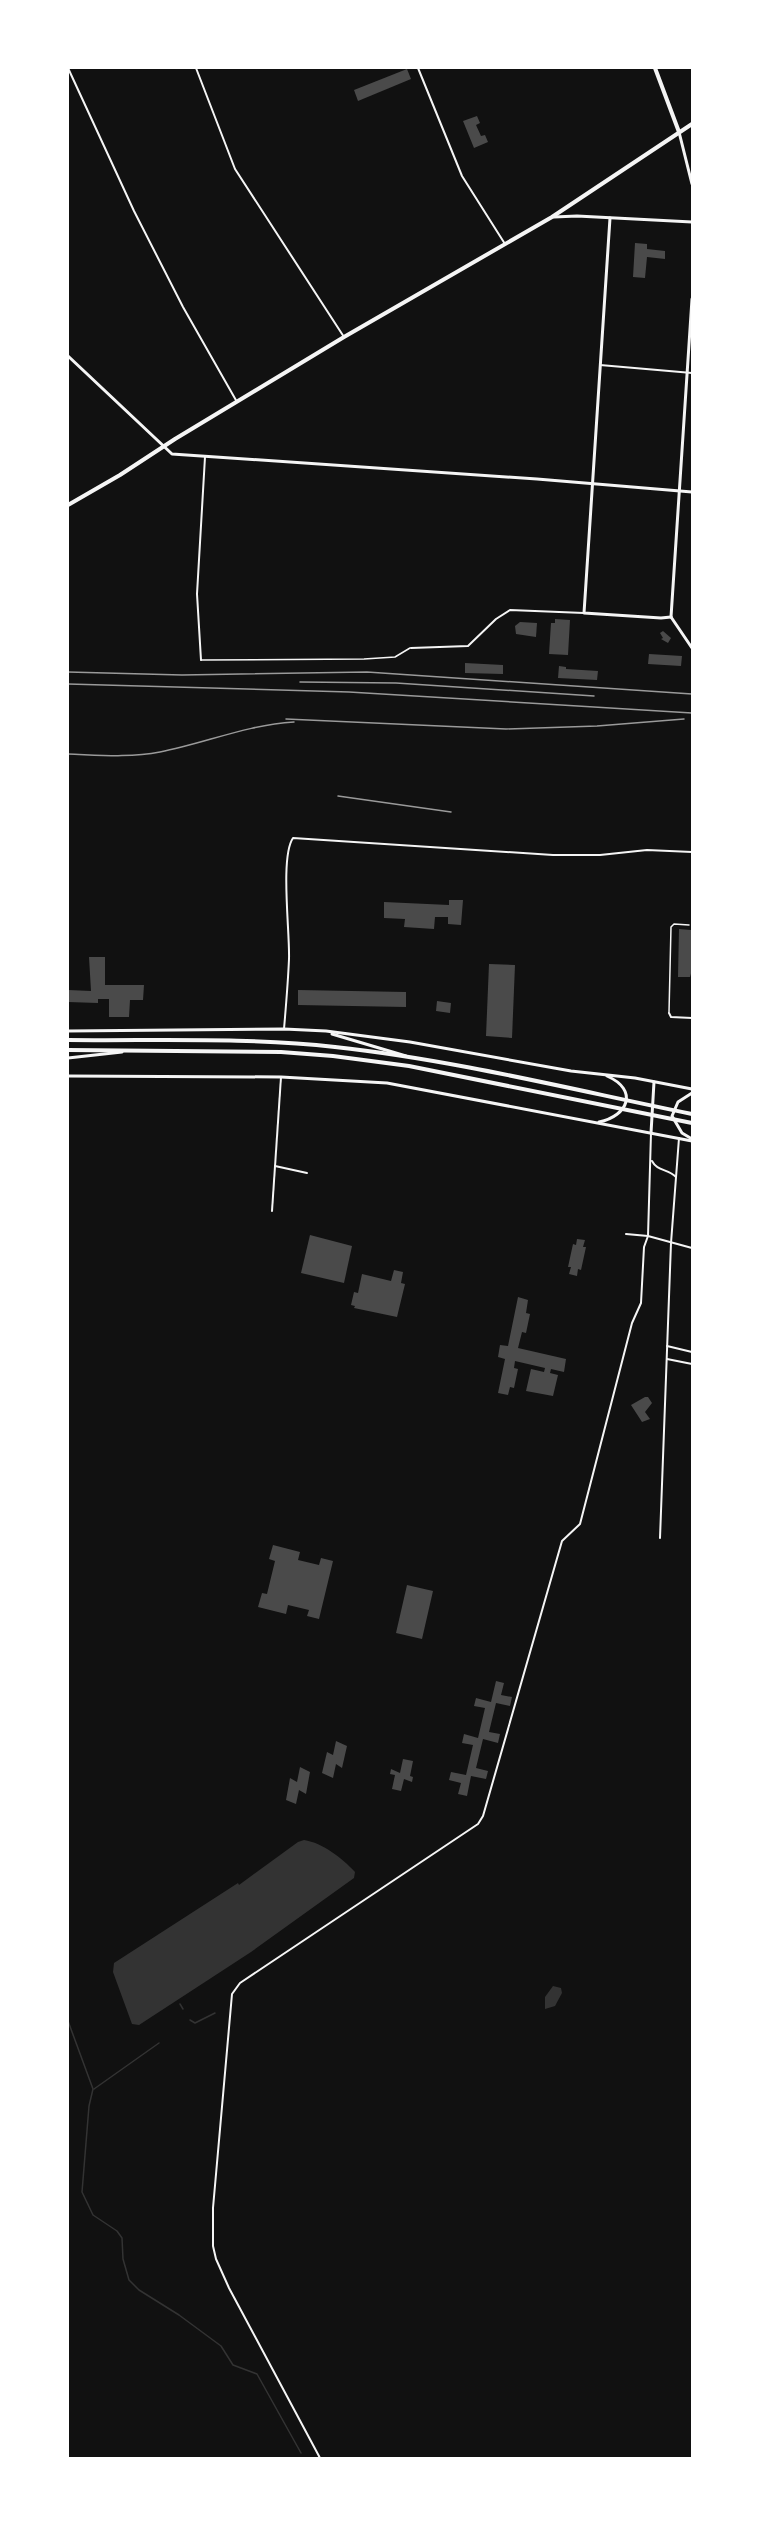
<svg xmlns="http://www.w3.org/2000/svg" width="760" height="2526" font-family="'Roboto Condensed',sans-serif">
<rect width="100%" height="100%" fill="#111"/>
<g fill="#333">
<path d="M304 1840C323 1843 342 1858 355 1872L354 1878 251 1952 139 2025 132 2024 113 1972 114 1963 238 1883 239 1885 298 1842Z"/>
<polygon points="553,1986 561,1988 562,1993 555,2006 545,2009 545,1997"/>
</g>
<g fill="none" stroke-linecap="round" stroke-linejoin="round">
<g stroke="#333" stroke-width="1.5">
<polyline points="180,2004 183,2009"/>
<polyline points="190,2020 195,2023 215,2013"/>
<polyline points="68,2021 93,2089 89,2106 82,2192 93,2215 117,2231 122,2238 123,2259 129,2280 139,2290 179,2315 221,2346 233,2365 257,2374 301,2453"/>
<polyline points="94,2089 159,2043"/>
</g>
</g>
<g fill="#4a4a4a">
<polygon points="407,69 411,79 358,101 354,90"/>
<polygon points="477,116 480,123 476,125 481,136 485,135 488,142 474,148 463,121"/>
<polygon points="635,243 647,244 647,249 665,251 665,259 647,257 645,278 633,277"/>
<polygon points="555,619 570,620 568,655 549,654 551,623 555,623"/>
<polygon points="520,622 537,623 536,637 516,634 515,626"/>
<polygon points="663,631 671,638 668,643 661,639 663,638 660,633"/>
<polygon points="649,654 682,656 681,666 648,664"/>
<polygon points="465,663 503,665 503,674 465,673"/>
<polygon points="559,666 566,667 566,669 598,671 597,680 558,678"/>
<polygon points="449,900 463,900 461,925 448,924 448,917 435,917 434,929 404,927 405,919 384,918 384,902 449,905"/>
<polygon points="679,929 691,930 692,970 690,977 678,977"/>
<polygon points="89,957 105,957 105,985 144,985 143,1000 130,1000 129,1017 109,1017 109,999 98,999 98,1003 68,1002 68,990 91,991"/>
<polygon points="489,964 515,965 512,1038 486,1036"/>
<polygon points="298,990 406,992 406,1007 298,1005"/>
<polygon points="437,1001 451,1003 450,1013 436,1011"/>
<polygon points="310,1235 352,1246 344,1283 301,1273"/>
<polygon points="577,1239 585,1240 583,1247 586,1247 581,1270 578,1269 577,1276 569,1274 571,1267 568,1267 573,1244 576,1245"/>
<polygon points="394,1270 403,1272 401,1283 405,1284 397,1317 354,1308 355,1306 351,1305 354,1292 358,1293 362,1274 391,1281"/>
<polygon points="518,1297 528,1300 526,1313 530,1314 526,1333 522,1332 518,1348 566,1359 564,1372 551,1369 550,1373 558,1375 553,1396 526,1391 531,1369 544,1372 545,1368 515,1361 514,1368 518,1369 514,1388 510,1387 508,1395 498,1393 505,1359 498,1357 500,1345 508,1346"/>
<polygon points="645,1397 648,1397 652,1403 645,1412 650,1419 642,1422 631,1405"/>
<polygon points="273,1545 300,1552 298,1560 319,1565 321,1558 333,1561 319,1619 307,1616 309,1610 288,1605 286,1614 258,1607 262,1593 267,1594 275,1561 269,1559"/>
<polygon points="407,1585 433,1591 422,1639 396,1633"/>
<polygon points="496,1681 504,1683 501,1695 512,1697 510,1706 496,1703 489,1732 500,1734 498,1743 483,1739 476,1768 488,1771 486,1779 471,1776 467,1796 458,1794 461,1783 449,1780 451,1772 466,1775 473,1745 462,1743 464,1734 478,1738 485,1708 474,1706 476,1698 491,1702"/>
<polygon points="336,1741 347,1746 342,1768 336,1764 333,1778 322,1773 327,1752 333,1755"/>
<polygon points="403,1759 413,1761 410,1776 413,1777 412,1782 404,1779 401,1791 392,1789 395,1775 390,1774 391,1769 400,1773"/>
<polygon points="300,1767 310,1772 306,1794 299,1790 296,1804 286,1800 290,1778 297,1782"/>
</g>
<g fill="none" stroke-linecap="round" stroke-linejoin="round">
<g stroke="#f5f5f5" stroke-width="1.5">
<polyline points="201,660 364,659 395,657 410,648"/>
<polyline points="669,1012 671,927 674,924 689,925"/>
</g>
<g stroke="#f5f5f5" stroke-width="2">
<polyline points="68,68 134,211 183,307 237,402"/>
<polyline points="196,68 235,169 344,337"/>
<polyline points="418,68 462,176 505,244"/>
<polyline points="600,365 692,373"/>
<polyline points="411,648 468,646 496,619 510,610 584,613"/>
<polyline points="201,660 197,594 205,457"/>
<polyline points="669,1013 671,1017 692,1018"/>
<path d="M284 1029C286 1006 288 982 289 959 290 932 280 857 293 838L553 855H600L647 850 692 852"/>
<path d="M652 1161C657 1171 668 1169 676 1177"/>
<polyline points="275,1166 307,1173"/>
<polyline points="272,1211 281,1077"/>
<polyline points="626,1234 648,1236 692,1248"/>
<polyline points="667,1346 692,1352"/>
<polyline points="667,1359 692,1364"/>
<polyline points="660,1538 671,1243 679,1138"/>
<polyline points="320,2458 229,2288 216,2259 213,2246 213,2208 232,1994 240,1983 478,1824 483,1816 562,1541 580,1524 632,1323 641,1303 644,1247 648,1236 651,1133"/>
</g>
<g stroke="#f5f5f5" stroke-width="3">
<polyline points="679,132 692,184"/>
<polyline points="554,217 577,216 692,222"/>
<polyline points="610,218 584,613 661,618 671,617"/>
<polyline points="68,356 172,454 537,479 692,492"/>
<polyline points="671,617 692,299"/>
<polyline points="671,617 692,648"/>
<polyline points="68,1031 284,1029 326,1031 410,1042 571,1071 635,1078 692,1089"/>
<polyline points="332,1034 406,1056"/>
<polyline points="68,1058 122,1052"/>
<polyline points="68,1076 281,1077 387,1083 692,1141"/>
<polyline points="692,1093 678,1102 672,1116 682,1133 692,1139"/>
<path d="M599 1122C628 1116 639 1090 607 1076"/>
<polyline points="651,1133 654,1082"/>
</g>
<g stroke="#f5f5f5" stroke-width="4">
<polyline points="655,68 679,132"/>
<polyline points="68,505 120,475 175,439 344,337 552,217 692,124"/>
</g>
<g stroke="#f5f5f5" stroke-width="4">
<path d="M68 1040C156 1041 247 1037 335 1047 455 1060 574 1090 692 1114"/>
<polyline points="68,1050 281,1052 333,1056 409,1066 692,1123"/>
</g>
<g stroke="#9a9a9a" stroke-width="1.5">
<polyline points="68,672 182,675 367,672 692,694"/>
<polyline points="300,682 396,683 594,696"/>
<polyline points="68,684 349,692 692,713"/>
<polyline points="286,719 506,729 597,726 684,719"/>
<path d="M68 754C98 755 129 758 160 752 206 743 246 725 294 722"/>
<polyline points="338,796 451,812"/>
</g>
</g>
<rect width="760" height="2526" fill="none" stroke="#ffffff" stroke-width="138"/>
</svg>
